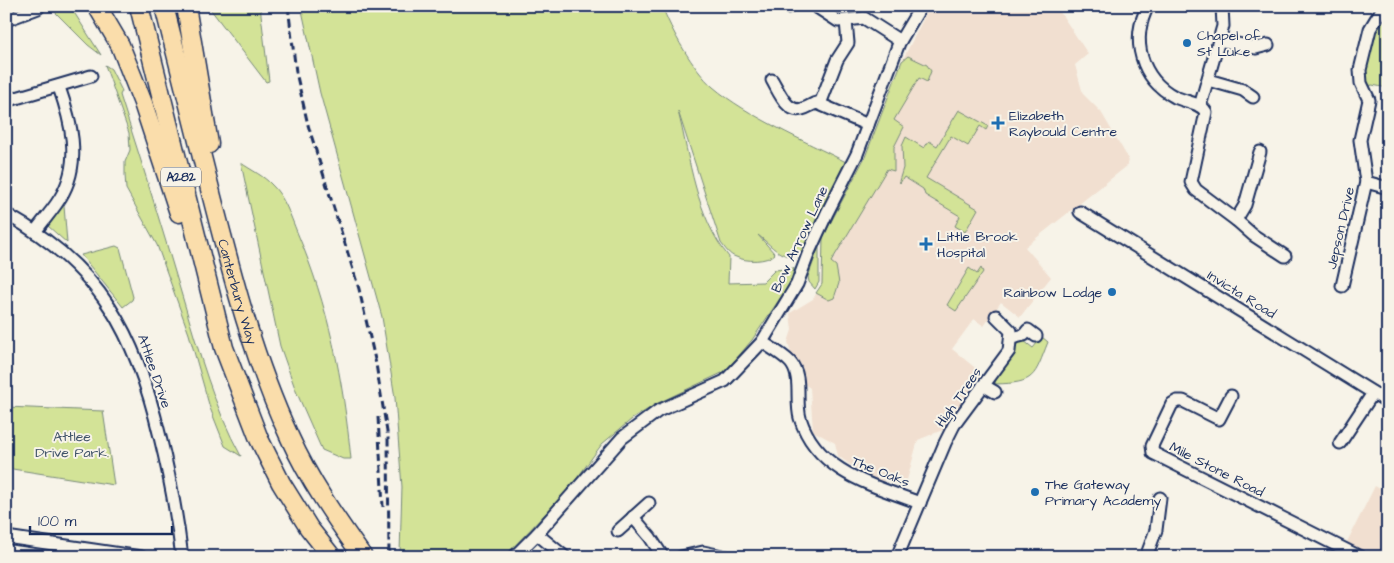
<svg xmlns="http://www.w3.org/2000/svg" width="1394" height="563" font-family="'Architects Daughter',sans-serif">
<rect width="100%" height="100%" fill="#f7f3e8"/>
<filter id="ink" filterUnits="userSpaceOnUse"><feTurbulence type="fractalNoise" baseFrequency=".02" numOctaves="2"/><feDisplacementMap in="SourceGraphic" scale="10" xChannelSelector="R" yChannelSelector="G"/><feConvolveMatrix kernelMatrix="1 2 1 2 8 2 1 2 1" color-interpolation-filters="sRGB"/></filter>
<g filter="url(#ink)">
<g fill="#f1dfd0">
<polygon points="930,6 1056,6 1088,54 1075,65 1083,94 1101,112 1128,158 1127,166 1025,247 1051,277 1020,317 1001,302 984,326 974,319 952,349 979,371 980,378 945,429 918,440 907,480 882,481 865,475 838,456 835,443 813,431 810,388 803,383 801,364 792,357 788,342 792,330 790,313 813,299 821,285 823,237 865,157 902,61"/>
<polygon points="1375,486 1388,494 1388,557 1367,557 1345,546"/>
</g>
<g fill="#d3e397" stroke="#77897a">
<polygon points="49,6 70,6 101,55 88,45"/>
<polygon points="208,6 260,6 269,81 266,82"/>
<path d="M301 6H662C671 30 693 70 713 87 747 116 805 141 846 162L806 247C786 267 775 248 758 235L775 254C767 262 746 262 736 257 729 255 725 248 721 243L678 111C690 159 696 217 729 257L728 283 763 282 775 270 794 268 791 282 752 340 726 371 658 403 632 419 602 444 570 488 504 557H402L400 553 402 487 395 398 382 317 320 93Z"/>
<path d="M1388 6V88L1372 85 1365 87C1356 63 1376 28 1388 6Z"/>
<polygon points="908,56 927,65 931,71 927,82 919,78 894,120 904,127 894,147 894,171 887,169 831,262 836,266 839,283 834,298 829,300 816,293 822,284 823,237 865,157 902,61"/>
<path d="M105 65 111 69 122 91 120 95C142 163 163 231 183 299 199 352 214 407 241 456L225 446 210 408 189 334 157 245 126 189 125 175V162L130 150 129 133Z"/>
<polygon points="959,110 988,126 986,130 980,126 968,146 951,136 926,178 978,209 965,232 955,226 960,216 925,195 923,189 904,177 900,183 899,181 903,168 902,146 906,137 924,148 929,141 937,146"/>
<path d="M241 163C251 170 264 176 272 185 284 196 291 217 297 232 329 307 343 379 351 459H343L322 450 296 391 280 346Z"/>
<polygon points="63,203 64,206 67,243 48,226"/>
<polygon points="116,246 120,248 133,297 132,300 123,307 81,255"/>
<polygon points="819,246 819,282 815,289 809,282 808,277"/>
<polygon points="969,268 977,274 981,268 983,272 956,311 947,305"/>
<path d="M1042 337 1048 342C1034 377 1036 383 995 384L996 378 1014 356 1015 343 1024 341 1033 348Z"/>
<polygon points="6,407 103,411 114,485 6,468"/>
</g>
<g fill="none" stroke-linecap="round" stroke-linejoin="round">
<defs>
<g id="minor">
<polyline points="815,6 838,21 864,18 900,41"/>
<path d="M1148 6C1130 40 1141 79 1175 97 1185 102 1200 102 1206 112L1191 182 1196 190 1236 220 1245 205 1260 152"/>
<polyline points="788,7 788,6"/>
<polyline points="6,20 38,8"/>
<polyline points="1219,40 1256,48 1268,45"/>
<path d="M772 80C778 90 787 114 802 109 808 108 811 104 817 103L868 125"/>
<polyline points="1208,80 1243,90 1253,97"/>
<polyline points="6,101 91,76"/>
<polyline points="820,104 837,60 848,43 846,21"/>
<polyline points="1200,106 1223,26 1222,6"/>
<polyline points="1366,182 1388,188"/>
<polyline points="1080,212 1388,402"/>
<path d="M6 214C101 267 136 335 160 437 170 477 177 516 182 557"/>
<polyline points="1236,220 1253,235 1285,256"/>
<path d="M35 232C44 219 56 207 63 193 81 159 71 121 59 87"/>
<polyline points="1342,286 1366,182 1360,140 1369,100 1361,83 1360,70 1370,29 1384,6"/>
<polyline points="1012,338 1024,335 1028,330 1036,336"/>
<path d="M762 342C771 348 782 354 790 362 803 376 795 401 800 418 817 472 872 485 920 503"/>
<polyline points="983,385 995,392"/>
<polyline points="1231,396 1219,419 1183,401 1177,401 1172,404 1152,446 1153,453 1360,557"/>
<polyline points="1340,443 1373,393"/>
<polyline points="633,517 650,537 663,557"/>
<polyline points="618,531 649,503"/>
<polyline points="537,534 565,557"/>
<polyline points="6,537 141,557"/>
<polyline points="514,557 537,534 622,438 658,411 725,381 762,342 797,284 809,252 827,213 857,154 899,43 921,6"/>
<polyline points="681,557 703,552 727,557"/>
<polyline points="897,557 945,443 954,425 1009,351 1011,331 996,316"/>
<polyline points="1146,557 1156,530 1160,498"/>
</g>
<g id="highway">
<polyline points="97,6 120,45 143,103 179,213"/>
<polyline points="139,6 224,348 259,439 281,483 309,528 332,557"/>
<path id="s1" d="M164 6C180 70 196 133 212 197 233 279 254 361 290 438 309 480 336 519 363 557"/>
<polyline points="186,6 209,144"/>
</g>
</defs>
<use href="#minor" stroke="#1b2f5e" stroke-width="15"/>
<use href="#highway" stroke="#1b2f5e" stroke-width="21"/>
<use href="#minor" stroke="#f7f3e8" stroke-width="11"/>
<use href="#highway" stroke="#faddab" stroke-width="18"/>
<g stroke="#1b2f5e" stroke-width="3" stroke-dasharray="8 4" stroke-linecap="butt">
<polyline points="288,6 296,72 308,125 359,289 376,364 388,438 389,557"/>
<polyline points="378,417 383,507"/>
</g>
</g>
</g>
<g fill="#1f6fb2" stroke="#f7f3e8" stroke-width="2">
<circle cx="1187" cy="43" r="5"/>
<path d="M995.5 115.5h5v5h5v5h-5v5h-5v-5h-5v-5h5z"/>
<path d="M923.5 236.5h5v5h5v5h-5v5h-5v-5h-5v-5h5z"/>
<circle cx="1112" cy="292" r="5"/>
<circle cx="1035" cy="492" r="5"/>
</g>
<g text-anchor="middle" stroke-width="4" stroke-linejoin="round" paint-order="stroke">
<rect fill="#f7f3e8" stroke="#5d6a87" stroke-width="1" x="161" y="167.5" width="40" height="19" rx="4"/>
<g font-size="12" font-weight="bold" fill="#1b2f5e">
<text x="181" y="181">A282</text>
</g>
<g font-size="14" fill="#1b2f5e" stroke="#f7f3e8" text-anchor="start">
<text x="1197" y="40">Chapel of<tspan x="1197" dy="16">St Luke</tspan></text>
<text x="1009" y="120">Elizabeth<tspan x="1009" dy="16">Raybould Centre</tspan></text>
<text x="937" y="241">Little Brook<tspan x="937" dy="16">Hospital</tspan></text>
<text x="1102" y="297" text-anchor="end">Rainbow Lodge</text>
<text x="1045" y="489">The Gateway<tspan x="1045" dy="16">Primary Academy</tspan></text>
</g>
<g font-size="14" fill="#1b2f5e" stroke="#f7f3e8">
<text transform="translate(1340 228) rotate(-77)" y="5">Jepson Drive</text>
<text transform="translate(799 239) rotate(-65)" y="5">Bow Arrow Lane</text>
<text dy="5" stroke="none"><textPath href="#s1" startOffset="295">Canterbury Way</textPath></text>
<text transform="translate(1242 294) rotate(32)" y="5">Invicta Road</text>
<text transform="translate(155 371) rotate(71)" y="5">Attlee Drive</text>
<text transform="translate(958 397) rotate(-55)" y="5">High Trees</text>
<text transform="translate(1217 469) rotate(27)" y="5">Mile Stone Road</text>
<text transform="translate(881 471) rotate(22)" y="5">The Oaks</text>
</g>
<g font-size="14" fill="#405369" stroke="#f7f3e8">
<text x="72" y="441">Attlee<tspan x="72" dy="16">Drive Park.</tspan></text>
</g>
</g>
<rect width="1394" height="563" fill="none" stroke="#f7f3e8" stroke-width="25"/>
<rect x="12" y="12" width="1369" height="538" fill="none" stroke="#1b2f5e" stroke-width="2" filter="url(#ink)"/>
<path d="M30 526v8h142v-8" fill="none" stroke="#1b2f5e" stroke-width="2.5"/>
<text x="38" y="526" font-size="15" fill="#1b2f5e" stroke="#f7f3e8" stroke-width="4" paint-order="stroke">100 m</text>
</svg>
